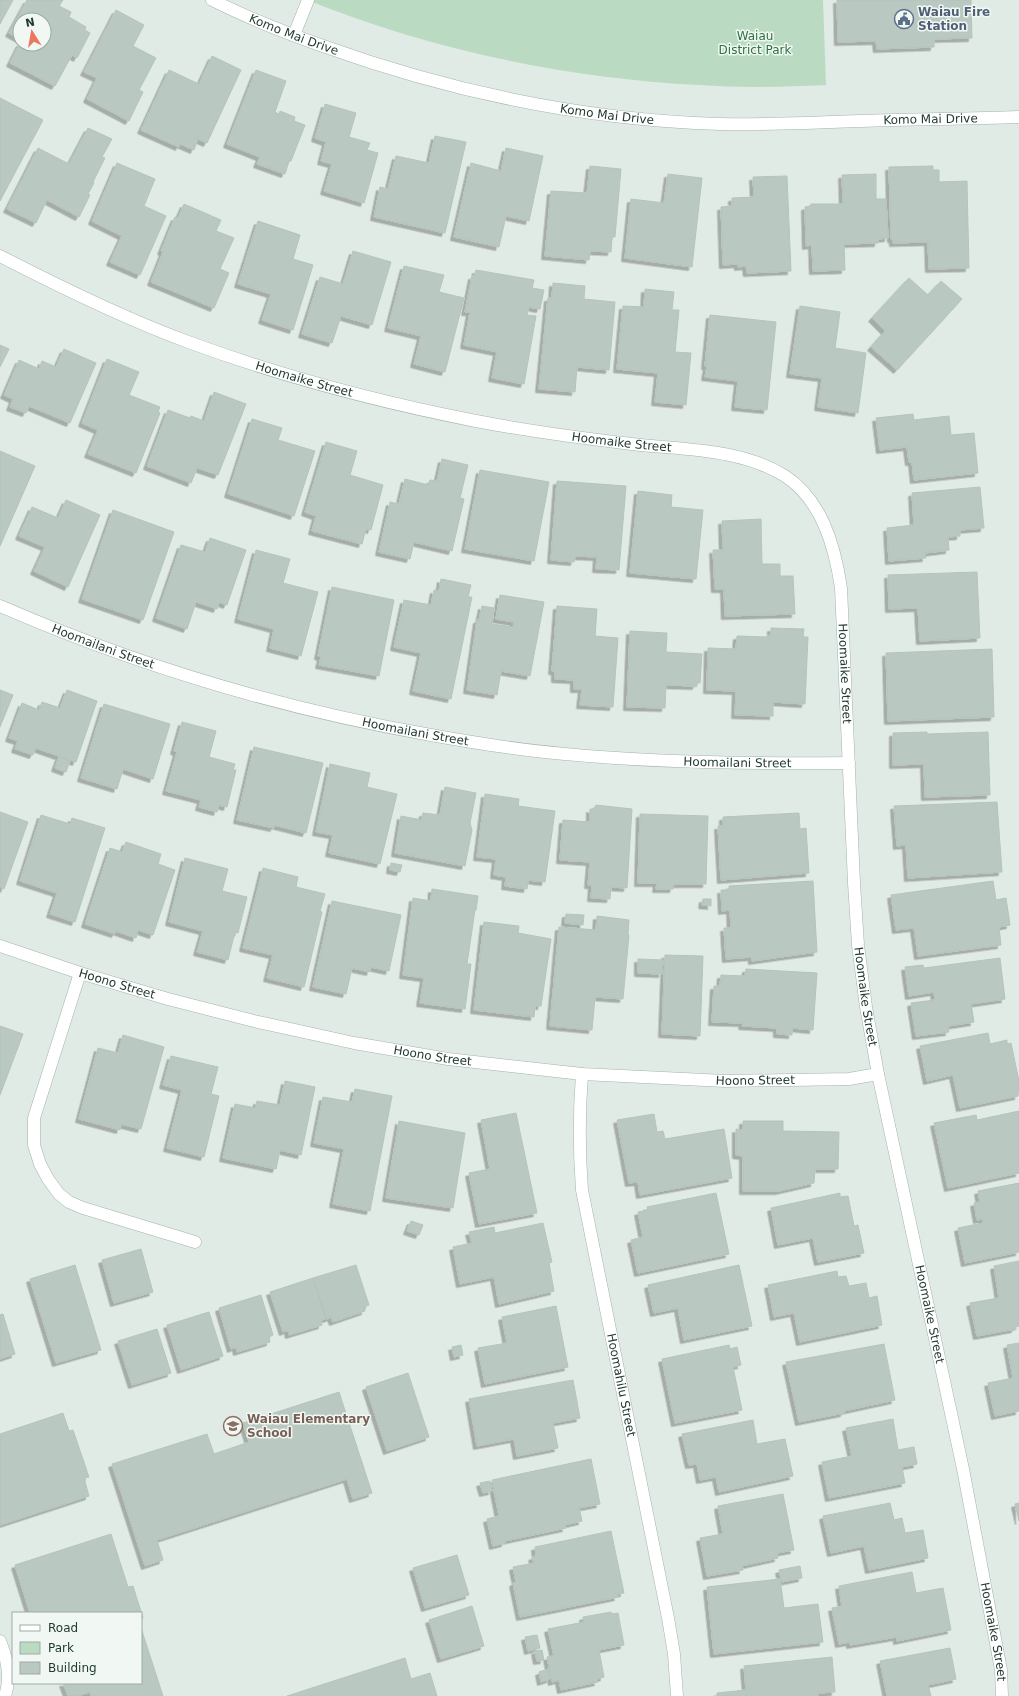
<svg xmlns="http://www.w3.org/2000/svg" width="1019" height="1696" font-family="'DejaVu Sans',sans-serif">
<defs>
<filter id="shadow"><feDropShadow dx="-3.5" dy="3.5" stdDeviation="0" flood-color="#0004"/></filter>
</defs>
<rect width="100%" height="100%" fill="#e1ebe6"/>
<path fill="#badbc1" d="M307 0H823L826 85C783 87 741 88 699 85 566 78 431 50 307 0Z"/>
<g fill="#b9c8c1" stroke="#b4c4bc" filter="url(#shadow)">
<polygon points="0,0 13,0 0,24"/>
<polygon points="27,0 63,0 59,6 71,12 69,17 86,27 85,30 90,33 77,58 72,55 55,86 10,63 20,43 44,44 44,20 20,20 20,39 9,33"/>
<polygon points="837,0 971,0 972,38 934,39 934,47 877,49 876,41 838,42"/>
<polygon points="116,10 144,25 133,46 156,58 139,90 143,92 129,121 87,99 97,78 84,72"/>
<polygon points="212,56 241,70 207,143 198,139 194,150 180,144 179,147 141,130 169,70 199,84"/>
<polygon points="256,70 286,81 275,112 279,114 280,111 295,117 294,121 305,125 291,161 289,161 285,174 257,164 260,157 227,144"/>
<polygon points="0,98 43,120 0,201"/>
<polygon points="325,104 356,113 349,137 370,143 367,150 378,153 364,203 324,191 332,164 321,161 326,142 315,138"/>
<polygon points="88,128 112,139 102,157 105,158 93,182 94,183 88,194 90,195 79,217 47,200 36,223 7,209 38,148 69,164"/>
<polygon points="435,136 466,142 445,233 374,217 380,187 388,189 396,156 429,163"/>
<polygon points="506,148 543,156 529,221 506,216 499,247 454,237 471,163 501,171"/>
<polygon points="117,163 155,179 144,206 166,216 140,275 110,262 122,236 92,221"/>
<polygon points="590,166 621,169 615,237 612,237 611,252 590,251 589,260 545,256 551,191 587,193"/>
<polygon points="933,166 933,170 939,170 939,182 967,181 969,268 929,269 928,242 893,243 893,239 891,239 889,167"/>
<polygon points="668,174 702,178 692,267 625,258 631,199 664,203"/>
<polygon points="876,174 876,199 886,199 888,238 878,239 878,243 844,244 845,270 813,271 812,245 806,246 805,207 810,206 811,204 843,204 842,175"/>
<polygon points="787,176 791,271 747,273 746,266 738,267 738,264 723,265 721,207 732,206 732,198 754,197 753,177"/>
<polygon points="184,204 221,220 216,231 234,238 220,269 229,273 214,308 151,282 163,252 161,251 175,217 178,218"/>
<polygon points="258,221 300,235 293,259 313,265 293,330 262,320 271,294 238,284"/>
<polygon points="353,251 391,262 372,325 341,316 332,343 302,334 320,277 343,284"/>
<polygon points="404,266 444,275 439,292 464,298 445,372 414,364 421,336 388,328"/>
<polygon points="476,270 534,280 532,288 544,290 540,309 529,307 527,315 536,316 524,384 492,378 497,352 464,345 470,312 465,312 472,276 475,276"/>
<polygon points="909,278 928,295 941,281 962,299 897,370 871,347 885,331 872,318"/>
<polygon points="553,283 585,286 584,299 615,302 609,370 577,367 575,392 539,389 548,298 552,298"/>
<polygon points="645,289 674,292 672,310 679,310 675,352 691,353 686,405 655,402 658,373 617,369 623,306 644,307"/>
<polygon points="800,306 840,312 835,348 866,353 858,413 818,407 822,378 790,374"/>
<polygon points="710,315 776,322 767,410 735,407 738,381 705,377 707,366 705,366"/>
<polygon points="0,345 9,349 0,367"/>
<polygon points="64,349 96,363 70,423 29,406 26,413 10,407 13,399 4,395 19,360 39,369 42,361 56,367"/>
<polygon points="107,359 139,372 129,395 160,407 158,412 160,413 136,473 88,454 98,430 82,423"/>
<polygon points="214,392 246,404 218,475 197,468 191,483 147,466 168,410 190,418 191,416 204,421"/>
<polygon points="913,414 914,420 949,416 951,435 974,433 978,473 914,480 912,462 909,462 907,447 880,450 876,418"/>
<polygon points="252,419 282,428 278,440 315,451 294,516 228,494"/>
<polygon points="326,442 357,451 350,475 383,485 371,530 366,529 362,544 312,531 316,516 305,512"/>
<polygon points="0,451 35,466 0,546"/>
<polygon points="442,459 468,465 460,498 464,499 452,551 414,542 410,559 379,552 390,502 399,504 405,479 428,485 430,480 437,481"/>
<polygon points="480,470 549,482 534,561 465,549"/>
<polygon points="557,481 626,486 619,570 596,569 597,557 575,556 574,562 551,560"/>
<polygon points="980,487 984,528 960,530 960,536 948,537 949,550 925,553 926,558 889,561 887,528 914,525 912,493"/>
<polygon points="638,491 672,495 671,507 703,510 696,579 630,573"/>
<polygon points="66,500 100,515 68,587 34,571 45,547 19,536 32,507 58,518"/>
<polygon points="113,510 174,532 143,620 82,599"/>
<polygon points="761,519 762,564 780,564 780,576 793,576 795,614 725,616 724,589 715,589 713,550 723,550 722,521"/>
<polygon points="210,538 246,550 227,605 219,602 217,609 196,602 187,629 156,618 181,545 205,552"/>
<polygon points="256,550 290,559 283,583 318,592 301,656 270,648 274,629 238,619"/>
<polygon points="977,572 980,638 920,641 918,608 889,609 888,575"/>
<polygon points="441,579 471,585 468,597 472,597 451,699 413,691 421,653 394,647 404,600 431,605 434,590 439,591"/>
<polygon points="332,587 394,600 379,676 319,665 321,657 318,656"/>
<polygon points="500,595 544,602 530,676 501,671 497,695 467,690 477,620 479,620 482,606 494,608 492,624 513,627 514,622 496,619"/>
<polygon points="557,606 597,609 595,636 618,638 613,707 580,705 582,689 574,689 574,680 555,679 555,671 552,671"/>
<polygon points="771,628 804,629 803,637 808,637 805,704 773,702 773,716 735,715 736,691 707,690 708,648 736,649 737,636 768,637 768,635 771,636"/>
<polygon points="630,631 667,633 666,652 702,654 700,683 696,683 696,686 666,685 665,708 627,707"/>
<polygon points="992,649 994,717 888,721 886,653"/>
<polygon points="0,690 13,695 0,727"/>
<polygon points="67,690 97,701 76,762 36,748 33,755 15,749 18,741 9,738 22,703 39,710 42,702 60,708"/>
<polygon points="104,704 170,724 153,779 123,769 117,789 81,778"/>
<polygon points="182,722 216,731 209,757 235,764 233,770 236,770 227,807 219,805 217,812 199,807 201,800 166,791 177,752 174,751"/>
<polygon points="927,732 927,734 988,732 990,795 925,797 924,764 893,765 893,733"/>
<polygon points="254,747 323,763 306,833 274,825 274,828 237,820"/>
<polygon points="59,757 70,761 66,772 55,768"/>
<polygon points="330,764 370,773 367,787 397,794 380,864 329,853 333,835 316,832"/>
<polygon points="445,787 476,793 470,823 472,830 465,866 395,853 401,816 422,820 423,813 440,815"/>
<polygon points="485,794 519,799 518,806 555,811 545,882 528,880 527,889 505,886 506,877 494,875 496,859 477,857"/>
<polygon points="997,802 1002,872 908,878 906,845 897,846 894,806"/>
<polygon points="596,805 632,809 627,888 611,887 610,899 591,898 592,885 588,885 590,862 560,860 563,820 590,822 590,809 593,810"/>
<polygon points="0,812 28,822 4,889 0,887"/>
<polygon points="799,813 800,829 806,828 809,873 721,880 718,826 723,826 723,817"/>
<polygon points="640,814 708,816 706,884 674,884 673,889 656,889 657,883 638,883"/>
<polygon points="41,815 70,824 72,818 105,828 75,922 50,914 57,893 20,881"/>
<polygon points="126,842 161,854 158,864 175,870 153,935 138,930 136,938 116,931 115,934 85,924 110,848 122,852"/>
<polygon points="185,858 228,869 222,891 247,897 238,933 235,932 228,960 197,952 203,931 169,922"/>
<polygon points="391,863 402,865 400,872 390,870"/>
<polygon points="263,868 298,877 296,887 325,894 320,911 322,912 304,987 267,978 273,955 243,948"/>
<polygon points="813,881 817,952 752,961 752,957 726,959 724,928 731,928 730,910 722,911 721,890 729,890 729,886"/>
<polygon points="993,881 996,900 1006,898 1010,925 999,927 1001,945 918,956 914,928 896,930 891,895"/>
<polygon points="432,889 478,896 476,910 475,910 467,964 471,964 465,1009 420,1003 424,978 403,975 413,898 431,901"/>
<polygon points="703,899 711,899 711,906 702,905"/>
<polygon points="332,901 401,915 389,971 371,967 370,972 352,968 346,994 313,987"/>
<polygon points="566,914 584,915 583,925 565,923"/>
<polygon points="597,916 629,920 628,935 629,935 623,999 595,997 592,1030 550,1026 559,927 596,930"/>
<polygon points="484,922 519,926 518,933 551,939 541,1006 535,1006 534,1017 474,1010"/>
<polygon points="665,955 703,956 700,1036 662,1034"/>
<polygon points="1000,958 1005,999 971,1004 974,1022 948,1026 949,1032 916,1036 911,1003 935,1000 934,992 909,996 905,967 923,965 924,968"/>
<polygon points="638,959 663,960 662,974 638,973"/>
<polygon points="746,969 817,973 813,1030 792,1028 792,1035 777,1034 777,1028 742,1026 743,1023 712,1022 714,986 720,986 721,975 745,976"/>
<polygon points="0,1026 23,1034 0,1095"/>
<polygon points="988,1033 990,1044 1007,1040 1007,1044 1011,1043 1019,1081 1018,1096 960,1108 953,1075 927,1081 920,1046"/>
<polygon points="123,1035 164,1047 141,1129 121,1124 120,1130 79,1119 98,1048 118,1053"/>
<polygon points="171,1056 218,1067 211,1094 219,1096 204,1157 167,1148 182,1090 163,1085"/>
<polygon points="285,1081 315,1087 301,1155 280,1150 276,1169 223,1158 235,1104 256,1108 257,1101 280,1105"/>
<polygon points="355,1089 392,1096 370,1211 333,1204 344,1149 314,1143 323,1097 352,1102"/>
<polygon points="1019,1111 1019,1173 948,1188 934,1123 976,1115 977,1120"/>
<polygon points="516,1113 537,1213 479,1224 469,1173 490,1169 481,1120"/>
<polygon points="654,1114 657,1132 663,1131 665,1139 724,1129 732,1178 640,1195 638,1182 629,1183 617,1120"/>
<polygon points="399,1121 465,1133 453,1208 386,1198"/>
<polygon points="743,1121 783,1121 783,1131 839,1132 838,1169 815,1169 814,1183 779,1191 743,1191 743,1156 736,1155 736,1129 743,1130"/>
<polygon points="1019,1183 1019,1252 965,1263 958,1228 983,1223 983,1219 977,1220 974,1203 980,1202 978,1191"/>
<polygon points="716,1193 729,1254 638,1273 631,1240 643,1237 638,1212 648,1210 647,1207"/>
<polygon points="840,1193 840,1197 848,1196 854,1226 858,1225 864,1253 818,1262 813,1238 778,1245 771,1208"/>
<polygon points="411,1221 423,1225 419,1235 407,1231"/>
<polygon points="543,1223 552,1262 549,1263 554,1291 499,1304 494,1277 460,1284 453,1247 472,1243 469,1232 494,1227 495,1233"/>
<polygon points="141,1249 153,1292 114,1303 102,1260"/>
<polygon points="1019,1261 1019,1326 1015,1327 1015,1329 977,1336 970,1303 999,1298 994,1266"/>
<polygon points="75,1265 101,1350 56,1363 30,1279"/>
<polygon points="356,1265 369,1305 364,1307 365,1311 333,1322 331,1317 327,1319 313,1278"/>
<polygon points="739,1265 752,1326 684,1340 678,1308 654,1313 648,1285"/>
<polygon points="837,1271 838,1277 846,1276 849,1286 866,1283 869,1298 877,1296 882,1325 800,1342 794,1313 774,1317 768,1285"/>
<polygon points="313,1278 326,1319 321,1320 322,1325 289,1335 288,1330 283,1332 270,1292"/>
<polygon points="261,1295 273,1335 269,1337 270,1342 237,1352 236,1347 231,1349 219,1308"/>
<polygon points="556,1306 568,1367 485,1384 478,1348 507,1343 502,1317"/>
<polygon points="209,1312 223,1356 181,1370 167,1325"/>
<polygon points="3,1314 15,1354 0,1359 0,1315"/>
<polygon points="157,1329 171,1373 132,1385 118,1341"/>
<polygon points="1019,1343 1019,1411 995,1416 988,1383 1013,1378 1007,1345"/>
<polygon points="884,1344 895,1400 844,1411 844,1413 799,1422 786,1362"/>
<polygon points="461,1345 463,1355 454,1357 452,1347"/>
<polygon points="729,1345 730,1349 737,1347 741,1365 733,1367 742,1410 675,1423 662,1359"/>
<polygon points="408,1373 429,1437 387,1451 366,1387"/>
<polygon points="573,1380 580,1418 553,1423 558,1448 517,1456 514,1439 477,1446 469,1399"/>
<polygon points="339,1392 372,1493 353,1499 347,1479 157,1540 163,1560 145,1566 112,1464 207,1434 214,1454 249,1442 243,1423"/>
<polygon points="63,1413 69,1431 73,1430 89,1477 84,1478 89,1496 0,1525 0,1434"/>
<polygon points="893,1419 898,1450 914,1447 917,1464 902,1467 905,1483 829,1498 822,1462 852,1456 846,1428"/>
<polygon points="753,1420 757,1444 785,1439 793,1476 719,1492 716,1477 700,1480 697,1464 689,1465 682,1434"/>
<polygon points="591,1459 600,1504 579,1508 582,1521 565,1525 566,1528 505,1541 505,1543 493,1546 487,1519 499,1516 492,1480"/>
<polygon points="490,1481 492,1491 483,1493 480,1483"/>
<polygon points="783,1494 794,1550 777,1553 778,1558 742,1566 743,1570 707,1576 700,1538 723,1534 718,1506"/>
<polygon points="890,1503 894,1520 902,1518 905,1533 923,1530 928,1558 869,1570 864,1546 831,1553 823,1516"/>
<polygon points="1019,1503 1019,1521 1015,1504"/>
<polygon points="611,1531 624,1593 617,1594 618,1597 520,1617 513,1583 516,1582 513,1567 534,1563 532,1557 536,1556 535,1547"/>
<polygon points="111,1534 128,1587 133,1586 143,1618 141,1618 141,1613 30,1613 15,1565"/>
<polygon points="457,1555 469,1595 425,1608 413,1568"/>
<polygon points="800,1566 802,1578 782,1582 779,1570"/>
<polygon points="912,1572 916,1593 943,1588 951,1630 897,1641 897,1637 850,1645 850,1642 839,1644 832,1608 842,1606 839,1586"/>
<polygon points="780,1579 784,1608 818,1604 823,1642 714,1654 707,1587"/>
<polygon points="472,1606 484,1646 441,1659 429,1620"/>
<polygon points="611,1612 612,1614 618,1613 624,1645 599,1650 604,1677 597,1679 598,1682 561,1690 559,1680 552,1682 547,1657 554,1656 548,1629 584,1622 583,1617"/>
<polygon points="141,1628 163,1696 91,1696 90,1692 78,1696 68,1696 63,1683 141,1683"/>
<polygon points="537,1635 540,1648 528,1651 525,1637"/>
<polygon points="950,1648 956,1679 928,1685 931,1696 887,1696 880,1661"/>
<polygon points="542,1650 544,1660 537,1661 535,1651"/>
<polygon points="832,1657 835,1692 818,1693 818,1696 717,1696 717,1693 746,1690 744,1666"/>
<polygon points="405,1658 411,1679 430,1673 437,1696 287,1696"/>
<polygon points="548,1669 550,1679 541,1682 539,1672"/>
</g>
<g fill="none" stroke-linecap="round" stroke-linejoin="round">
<defs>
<g id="service">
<polyline points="294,35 308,0"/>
<polyline points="80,973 34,1118 34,1145 40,1164 48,1179 59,1194 69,1202 83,1208 195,1242"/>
<path d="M0 1641C7 1658 11 1678 5 1696"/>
</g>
<g id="minor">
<path id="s1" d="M0 256C62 288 125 319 191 343 284 377 379 402 476 421 528 431 580 438 632 444 683 450 740 448 785 476 822 500 835 547 841 588L854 883 858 945 866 1007 878 1074 963 1469 1001 1670 1002 1696"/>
<path id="s2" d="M0 606C138 666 283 709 431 735 475 743 520 750 565 754 659 763 754 764 849 763"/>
<path id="s3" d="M0 946 80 973 168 999 254 1021 354 1043 448 1059 582 1074 725 1081 849 1079 878 1074"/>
<path id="s4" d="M582 1074C579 1113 579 1151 582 1190L668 1618 674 1654 677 1696"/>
</g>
<g id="tertiary">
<path id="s5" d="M212 0C248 18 286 33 323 46 451 92 585 120 721 124 768 125 814 123 861 121 914 119 967 119 1019 117"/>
</g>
</defs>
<use href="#service" stroke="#a4b3ac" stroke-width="13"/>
<use href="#minor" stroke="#a4b3ac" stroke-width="13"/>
<use href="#tertiary" stroke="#a4b3ac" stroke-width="13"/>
<use href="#service" stroke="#fff" stroke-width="12"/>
<use href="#minor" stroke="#fff" stroke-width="12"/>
<use href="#tertiary" stroke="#fff" stroke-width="12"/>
</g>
<defs>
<symbol id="civic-ring" viewBox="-11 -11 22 22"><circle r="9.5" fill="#f1f8f4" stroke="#5c6f8a" stroke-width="1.5"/><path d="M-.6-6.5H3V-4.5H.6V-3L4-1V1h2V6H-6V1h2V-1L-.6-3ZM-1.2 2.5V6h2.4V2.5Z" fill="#5c6f8a"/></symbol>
<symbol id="school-ring" viewBox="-11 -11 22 22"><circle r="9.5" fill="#f1f8f4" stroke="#8d6e63" stroke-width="1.5"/><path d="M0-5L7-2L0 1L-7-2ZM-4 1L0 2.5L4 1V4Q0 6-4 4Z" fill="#8d6e63"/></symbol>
</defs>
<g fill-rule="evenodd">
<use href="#civic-ring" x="893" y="8" width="22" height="22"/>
<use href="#school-ring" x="222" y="1415" width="22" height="22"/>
</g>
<g text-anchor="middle" stroke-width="3" stroke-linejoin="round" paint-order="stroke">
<g font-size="12" font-weight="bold" fill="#4e5e75" stroke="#f1f8f4" text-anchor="start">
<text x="918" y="16">Waiau Fire<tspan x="918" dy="14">Station</tspan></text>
</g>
<g font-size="12" fill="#223b32" stroke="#f1f8f4">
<text dy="4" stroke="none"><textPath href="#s5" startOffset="89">Komo Mai Drive</textPath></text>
<text dy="4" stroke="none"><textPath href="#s5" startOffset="413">Komo Mai Drive</textPath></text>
<text dy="4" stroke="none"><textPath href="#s5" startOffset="737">Komo Mai Drive</textPath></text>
<text dy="4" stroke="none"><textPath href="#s1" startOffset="329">Hoomaike Street</textPath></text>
<text dy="4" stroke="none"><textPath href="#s1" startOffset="653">Hoomaike Street</textPath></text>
<text dy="4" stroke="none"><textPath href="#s2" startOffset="111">Hoomailani Street</textPath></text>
<text dy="4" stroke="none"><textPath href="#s1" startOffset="1036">Hoomaike Street</textPath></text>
<text dy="4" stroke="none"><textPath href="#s2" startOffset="435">Hoomailani Street</textPath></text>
<text dy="4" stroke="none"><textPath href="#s2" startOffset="759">Hoomailani Street</textPath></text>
<text dy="4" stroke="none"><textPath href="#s3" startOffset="123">Hoono Street</textPath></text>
<text dy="4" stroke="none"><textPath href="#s1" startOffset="1360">Hoomaike Street</textPath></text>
<text dy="4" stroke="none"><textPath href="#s3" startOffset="447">Hoono Street</textPath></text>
<text dy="4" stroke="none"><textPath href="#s3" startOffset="771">Hoono Street</textPath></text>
<text dy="4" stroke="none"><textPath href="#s1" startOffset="1684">Hoomaike Street</textPath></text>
<text dy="4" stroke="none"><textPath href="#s4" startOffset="315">Hoomahilu Street</textPath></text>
<text dy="4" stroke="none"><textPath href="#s1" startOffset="2008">Hoomaike Street</textPath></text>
</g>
<g font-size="12" fill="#2e7043" stroke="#f1f8f4">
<text x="755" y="40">Waiau<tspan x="755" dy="14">District Park</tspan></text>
</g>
<g font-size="12" font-weight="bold" fill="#785e54" stroke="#f1f8f4" text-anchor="start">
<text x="247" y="1423">Waiau Elementary<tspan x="247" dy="14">School</tspan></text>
</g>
</g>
<rect x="12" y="1612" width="130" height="72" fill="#f1f8f4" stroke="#9eaca6"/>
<rect x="20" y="1625" width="20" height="6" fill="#ffffff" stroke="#9eaca6"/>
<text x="48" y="1632" font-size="12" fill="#223b32">Road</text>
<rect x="20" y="1642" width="20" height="12" fill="#badbc1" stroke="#9eaca6"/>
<text x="48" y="1652" font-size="12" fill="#223b32">Park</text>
<rect x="20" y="1662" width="20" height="12" fill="#b9c8c1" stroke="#9eaca6"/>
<text x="48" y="1672" font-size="12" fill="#223b32">Building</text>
<g transform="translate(32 32) rotate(349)"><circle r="19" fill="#f1f8f4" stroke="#9eaca6"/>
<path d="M0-3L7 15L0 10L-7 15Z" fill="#ec775e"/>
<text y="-6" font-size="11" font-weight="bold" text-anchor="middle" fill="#223b32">N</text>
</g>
</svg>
